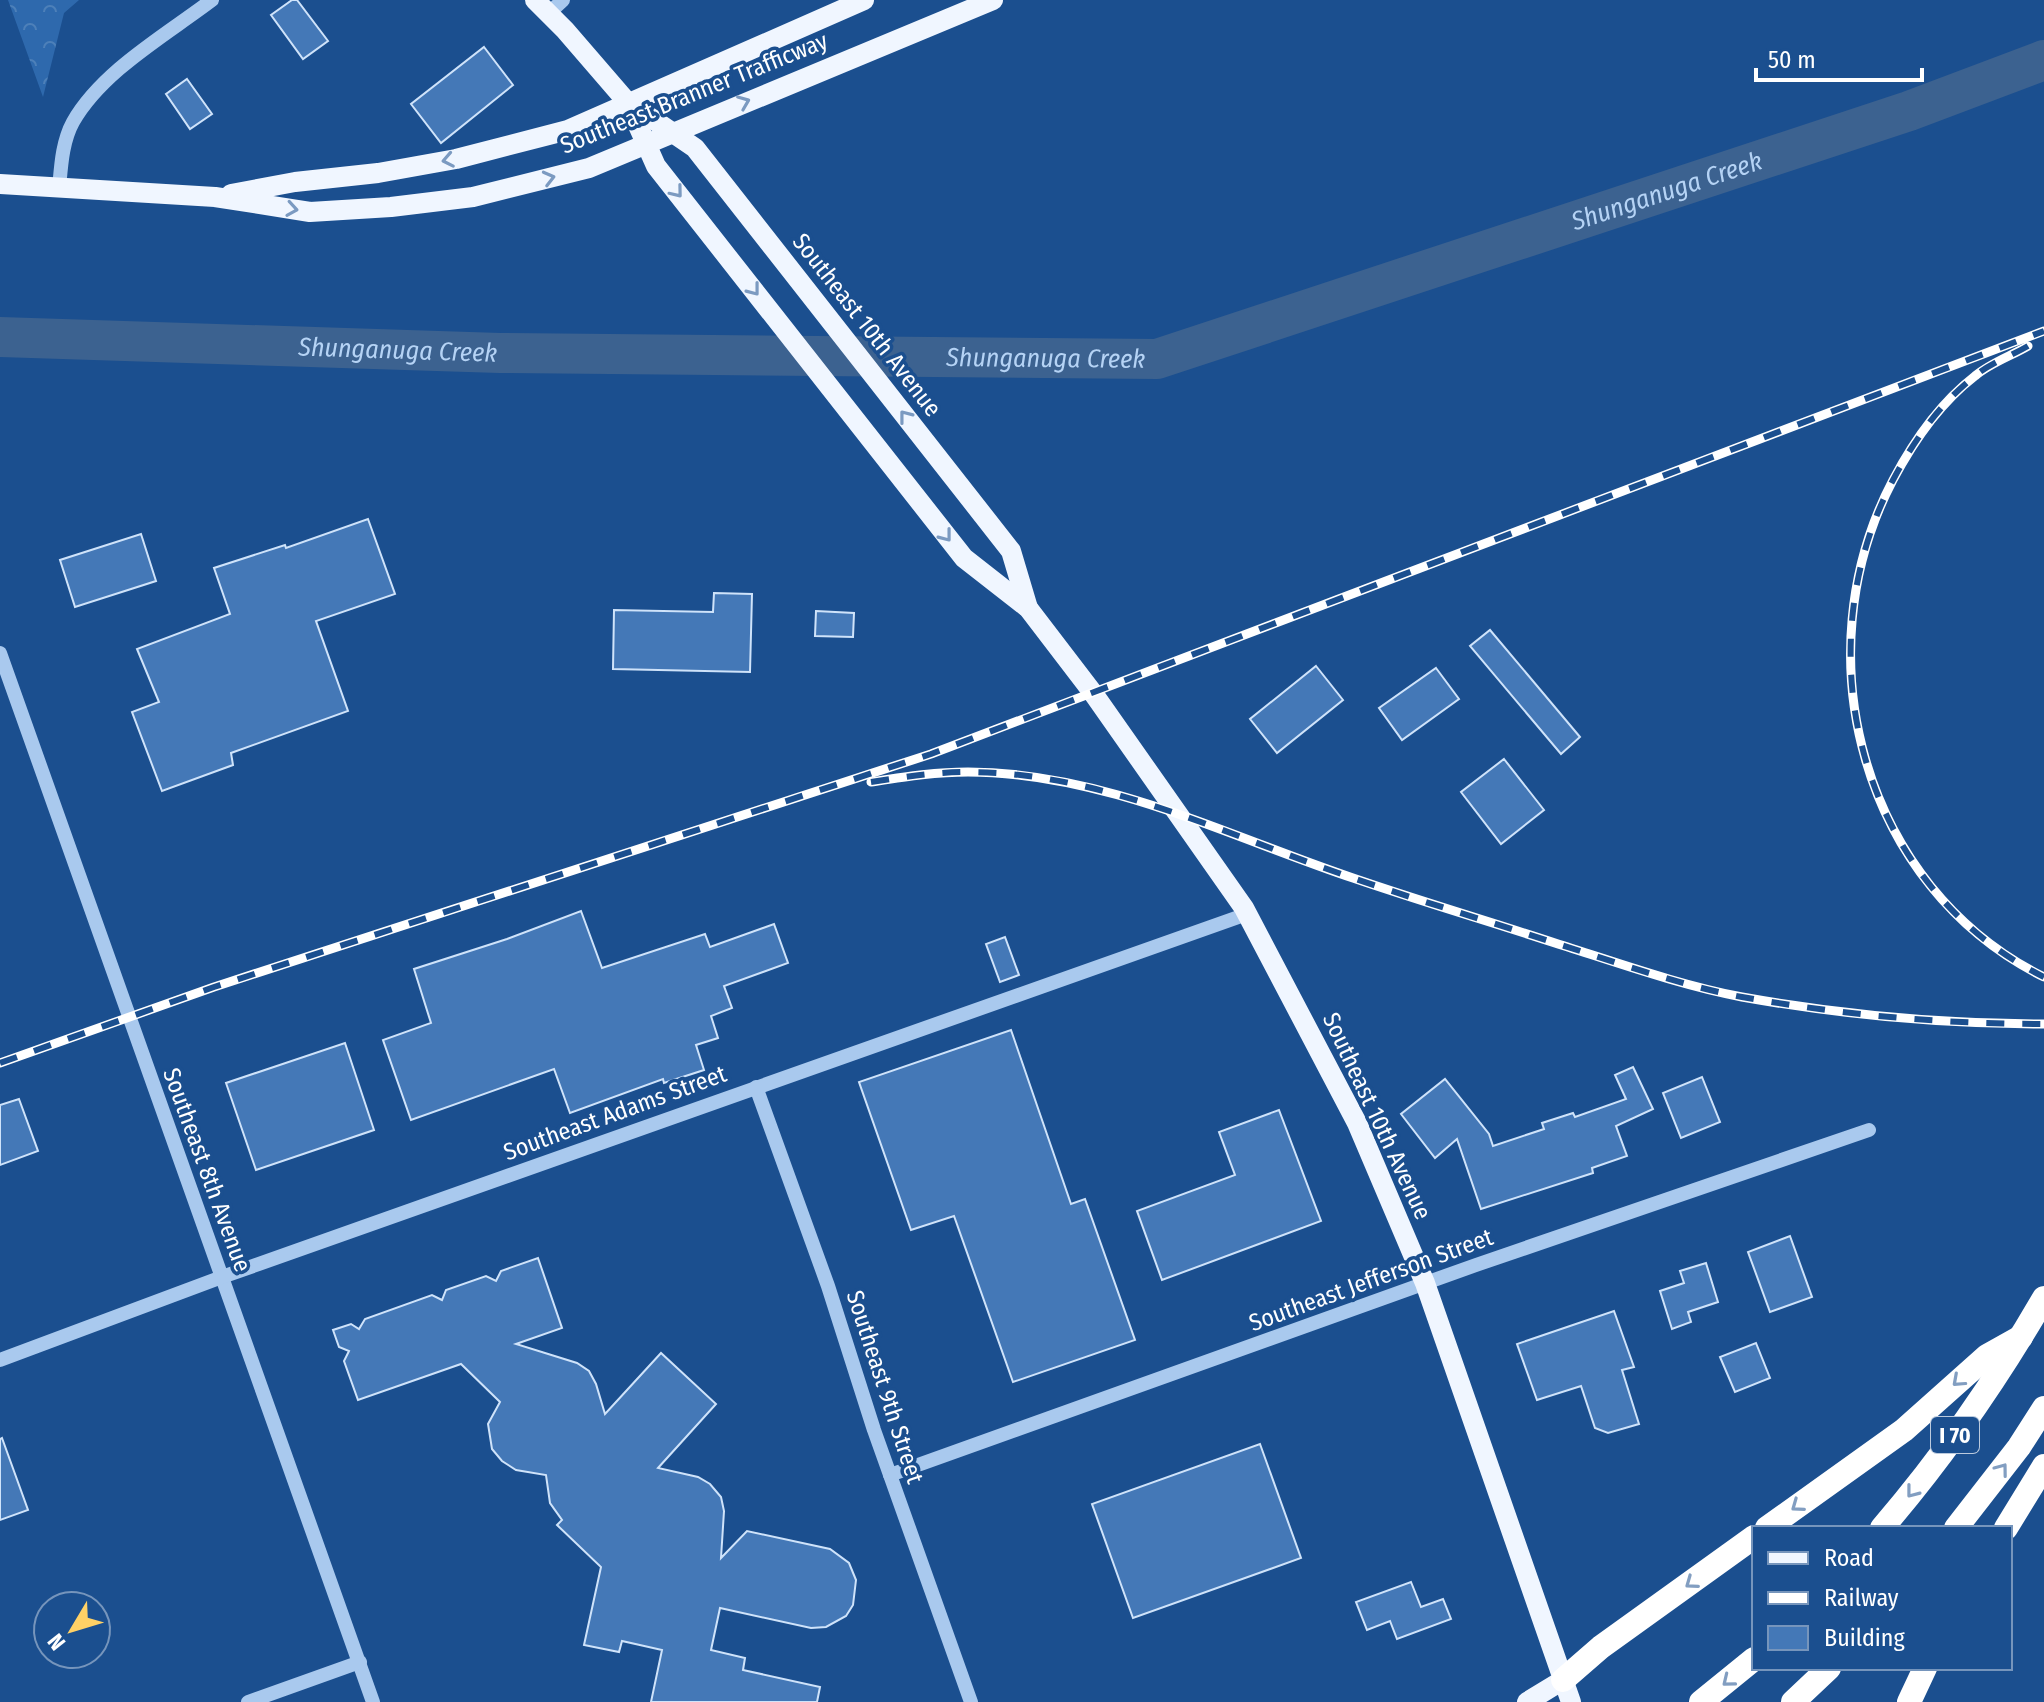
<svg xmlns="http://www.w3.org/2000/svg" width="2044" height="1702" font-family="'Fira Sans Condensed',sans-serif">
<defs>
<pattern id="forest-crowns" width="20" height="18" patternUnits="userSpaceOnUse" patternTransform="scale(2)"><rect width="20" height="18" fill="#2e69ad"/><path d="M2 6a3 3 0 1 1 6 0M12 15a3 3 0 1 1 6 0" fill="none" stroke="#4d80b9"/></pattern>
</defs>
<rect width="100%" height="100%" fill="#1b4f8f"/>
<polygon fill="url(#forest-crowns)" points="8,0 79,0 64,13 43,97"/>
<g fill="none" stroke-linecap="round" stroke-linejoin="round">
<path stroke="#3c6290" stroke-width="40" id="s1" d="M0 337 500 353 1157 359 1909 111 2044 60"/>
</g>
<g fill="#4478b7" stroke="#cfe3fa" stroke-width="2">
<polygon points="292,0 297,0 328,41 303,59 271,15"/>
<polygon points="484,47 513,85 441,143 411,104"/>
<polygon points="187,79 212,114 190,129 166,94"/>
<polygon points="368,519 395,594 316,621 348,711 231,753 233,765 162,791 132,712 159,702 137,649 230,614 214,568 285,545 286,548"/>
<polygon points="141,534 156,581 75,607 60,560"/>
<polygon points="714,593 752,594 750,672 613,669 614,610 713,612"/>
<polygon points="816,611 854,613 853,637 815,636"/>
<polygon points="1490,630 1580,737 1561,754 1470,646"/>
<polygon points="1316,666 1343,700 1277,753 1250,719"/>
<polygon points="1436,668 1459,699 1402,740 1379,708"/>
<polygon points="1504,759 1544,810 1501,844 1461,792"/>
<polygon points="581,911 602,968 705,934 710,947 774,924 788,963 724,986 732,1008 711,1016 718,1038 696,1045 704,1070 664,1083 663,1079 570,1113 554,1069 411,1120 383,1040 431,1023 414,969 507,939"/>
<polygon points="1005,937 1019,975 1000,982 986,944"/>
<polygon points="1011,1030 1071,1204 1085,1199 1135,1340 1013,1382 954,1216 911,1230 859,1082"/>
<polygon points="345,1043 374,1130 256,1170 226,1083"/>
<polygon points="1633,1067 1653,1109 1616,1126 1627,1156 1592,1168 1593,1173 1481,1209 1457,1139 1435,1158 1401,1114 1445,1079 1489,1134 1493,1146 1544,1129 1542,1123 1573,1113 1575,1117 1626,1099 1615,1075"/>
<polygon points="1702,1077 1720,1122 1681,1138 1663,1093"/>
<polygon points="19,1099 38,1151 0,1165 0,1105"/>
<polygon points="1279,1110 1321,1221 1162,1280 1137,1211 1235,1175 1219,1132"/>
<polygon points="1790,1236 1812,1297 1770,1312 1748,1252"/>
<polygon points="538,1258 562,1328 516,1344 577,1363 589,1371 596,1384 605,1414 661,1353 716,1404 658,1468 698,1477 710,1484 721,1497 724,1511 721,1558 747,1531 830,1549 849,1563 856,1580 853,1605 846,1616 826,1627 811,1628 720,1608 711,1650 745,1658 743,1670 820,1687 817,1702 651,1702 662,1650 622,1641 619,1652 584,1645 601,1567 557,1525 562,1520 550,1503 546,1475 516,1470 502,1461 492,1449 488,1424 500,1402 461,1364 358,1400 344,1361 349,1351 339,1347 333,1330 351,1324 359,1329 365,1319 432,1295 442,1300 446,1290 486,1276 496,1281 501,1271"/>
<polygon points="1706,1263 1718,1302 1688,1312 1691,1322 1672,1329 1660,1291 1684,1283 1680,1271"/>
<polygon points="1614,1311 1634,1367 1622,1370 1639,1424 1608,1433 1595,1428 1581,1386 1537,1400 1517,1344"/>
<polygon points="1756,1343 1770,1378 1735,1392 1720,1357"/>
<polygon points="2,1438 28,1510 0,1520 0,1439"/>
<polygon points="1260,1444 1301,1558 1133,1618 1092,1504"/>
<polygon points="1411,1582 1421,1607 1443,1599 1451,1619 1397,1639 1390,1621 1367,1630 1356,1602"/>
</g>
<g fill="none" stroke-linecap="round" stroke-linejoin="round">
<g stroke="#a9c9ee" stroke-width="14">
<polyline points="549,13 563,0"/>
<path d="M59 189C61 167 62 142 73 122 102 71 166 35 212 0"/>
<polyline points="0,653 373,1702"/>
<polyline points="756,1087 828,1286 874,1430 971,1702"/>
<polyline points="0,1360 222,1277 1247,914"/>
<polyline points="890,1475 1476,1265 1869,1130"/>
<polyline points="248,1702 360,1662"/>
</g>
<g stroke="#f0f6ff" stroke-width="20">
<polyline points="535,0 565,30 628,103 656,166 964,558 1028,608 1093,693 1244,908 1357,1123 1425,1283 1571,1702"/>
<polyline points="629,103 695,148 1011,551 1028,608"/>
<polyline points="0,184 215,197 310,212 391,207 473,197 589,168 993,0"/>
<polyline points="231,194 295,182 378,173 456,159 568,130 864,0"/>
<polyline points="1527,1702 1563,1680"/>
</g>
<g stroke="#fff" stroke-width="24">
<polyline points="1767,1528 1904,1430 1987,1356 2021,1337"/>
<path d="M1882 1528C1943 1457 1997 1379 2044 1298"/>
<polyline points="1956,1528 2019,1447 2044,1408"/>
<polyline points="2006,1528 2044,1466"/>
<polyline points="1563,1680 1601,1647 1754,1537"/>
<polyline points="1701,1702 1754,1659"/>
<polyline points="1793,1702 1829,1668"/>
<polyline points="1909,1702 1925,1668"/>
</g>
<defs>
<g id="rail">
<path d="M2028 346C2011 356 1990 363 1975 376 1940 403 1913 442 1893 480 1801 655 1862 887 2044 977"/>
<path d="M871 782C904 777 935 772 968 772 1103 772 1228 836 1353 878 1420 901 1488 921 1555 943 1616 962 1679 985 1742 997 1843 1015 1942 1024 2044 1024"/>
<polyline points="0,1063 214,987 931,754 2044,331"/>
</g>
</defs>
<use href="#rail" stroke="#fff" stroke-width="9"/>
<use href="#rail" stroke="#1b4f8f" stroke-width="6" stroke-dasharray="18" stroke-linecap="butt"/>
</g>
<defs><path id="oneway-chevron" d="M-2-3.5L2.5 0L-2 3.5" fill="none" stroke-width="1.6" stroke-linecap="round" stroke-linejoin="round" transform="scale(2)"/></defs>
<g stroke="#7b9ac1">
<use href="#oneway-chevron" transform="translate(744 102) rotate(-22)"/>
<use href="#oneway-chevron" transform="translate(448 160) rotate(169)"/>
<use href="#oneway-chevron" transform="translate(549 178) rotate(-14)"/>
<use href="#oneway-chevron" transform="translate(677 192) rotate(51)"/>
<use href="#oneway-chevron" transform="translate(292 209) rotate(9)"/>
<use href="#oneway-chevron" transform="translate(754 290) rotate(52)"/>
<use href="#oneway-chevron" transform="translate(905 416) rotate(-128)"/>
<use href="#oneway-chevron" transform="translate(946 536) rotate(52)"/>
</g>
<g stroke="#829ec1">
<use href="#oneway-chevron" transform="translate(1958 1381) rotate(138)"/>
<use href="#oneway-chevron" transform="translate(2002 1469) rotate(-53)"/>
<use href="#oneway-chevron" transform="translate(1912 1492) rotate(128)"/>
<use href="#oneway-chevron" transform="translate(1797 1506) rotate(144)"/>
<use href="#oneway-chevron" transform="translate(1691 1583) rotate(144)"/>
<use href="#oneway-chevron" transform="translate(1728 1681) rotate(141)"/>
</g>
<g text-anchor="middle" stroke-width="7" stroke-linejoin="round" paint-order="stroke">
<rect fill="#1b4f8f" stroke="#bbcadd" stroke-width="2" x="1931" y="1417" width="48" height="36" rx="6"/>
<g font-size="22" font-weight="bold" fill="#fff">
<text x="1955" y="1443">I 70</text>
</g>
<g font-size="24" fill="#fff" stroke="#1b4f8f">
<text transform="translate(694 93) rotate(-22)" y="8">Southeast Branner Trafficway</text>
<text transform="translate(867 325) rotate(52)" y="8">Southeast 10th Avenue</text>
<text transform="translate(615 1113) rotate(-20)" y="8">Southeast Adams Street</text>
<text transform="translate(1377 1116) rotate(65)" y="8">Southeast 10th Avenue</text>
<text transform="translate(207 1170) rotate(70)" y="8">Southeast 8th Avenue</text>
<text transform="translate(1371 1280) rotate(-20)" y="8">Southeast Jefferson Street</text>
<text transform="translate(885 1387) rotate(72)" y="8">Southeast 9th Street</text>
</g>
<g font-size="26" font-style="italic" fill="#b5d3f5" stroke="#1b4f8f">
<text dy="9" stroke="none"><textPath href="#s1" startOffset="1694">Shunganuga Creek</textPath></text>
<text dy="9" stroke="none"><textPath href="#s1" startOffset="398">Shunganuga Creek</textPath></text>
<text dy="9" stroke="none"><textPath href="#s1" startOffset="1046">Shunganuga Creek</textPath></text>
</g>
</g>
<rect x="1752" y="1526" width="260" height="144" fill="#1b4f8f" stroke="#7695bc" stroke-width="2"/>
<rect x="1768" y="1552" width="40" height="12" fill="#f0f6ff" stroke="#7695bc" stroke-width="2"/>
<text x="1824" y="1566" font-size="24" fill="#ffffff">Road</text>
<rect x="1768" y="1592" width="40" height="12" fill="#ffffff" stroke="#7695bc" stroke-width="2"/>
<text x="1824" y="1606" font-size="24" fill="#ffffff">Railway</text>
<rect x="1768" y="1626" width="40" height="24" fill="#4478b7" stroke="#7695bc" stroke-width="2"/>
<text x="1824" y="1646" font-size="24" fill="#ffffff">Building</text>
<g transform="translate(72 1630) rotate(232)"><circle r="38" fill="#1b4f8f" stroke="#7695bc" stroke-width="2"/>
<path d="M0-6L14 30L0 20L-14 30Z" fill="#ffd166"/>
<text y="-12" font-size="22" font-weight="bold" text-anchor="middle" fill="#ffffff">N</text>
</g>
<path d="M1756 68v12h166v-12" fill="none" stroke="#ffffff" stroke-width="4"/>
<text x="1768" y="68" font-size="24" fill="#ffffff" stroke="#1b4f8f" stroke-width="6" paint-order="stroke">50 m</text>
</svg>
